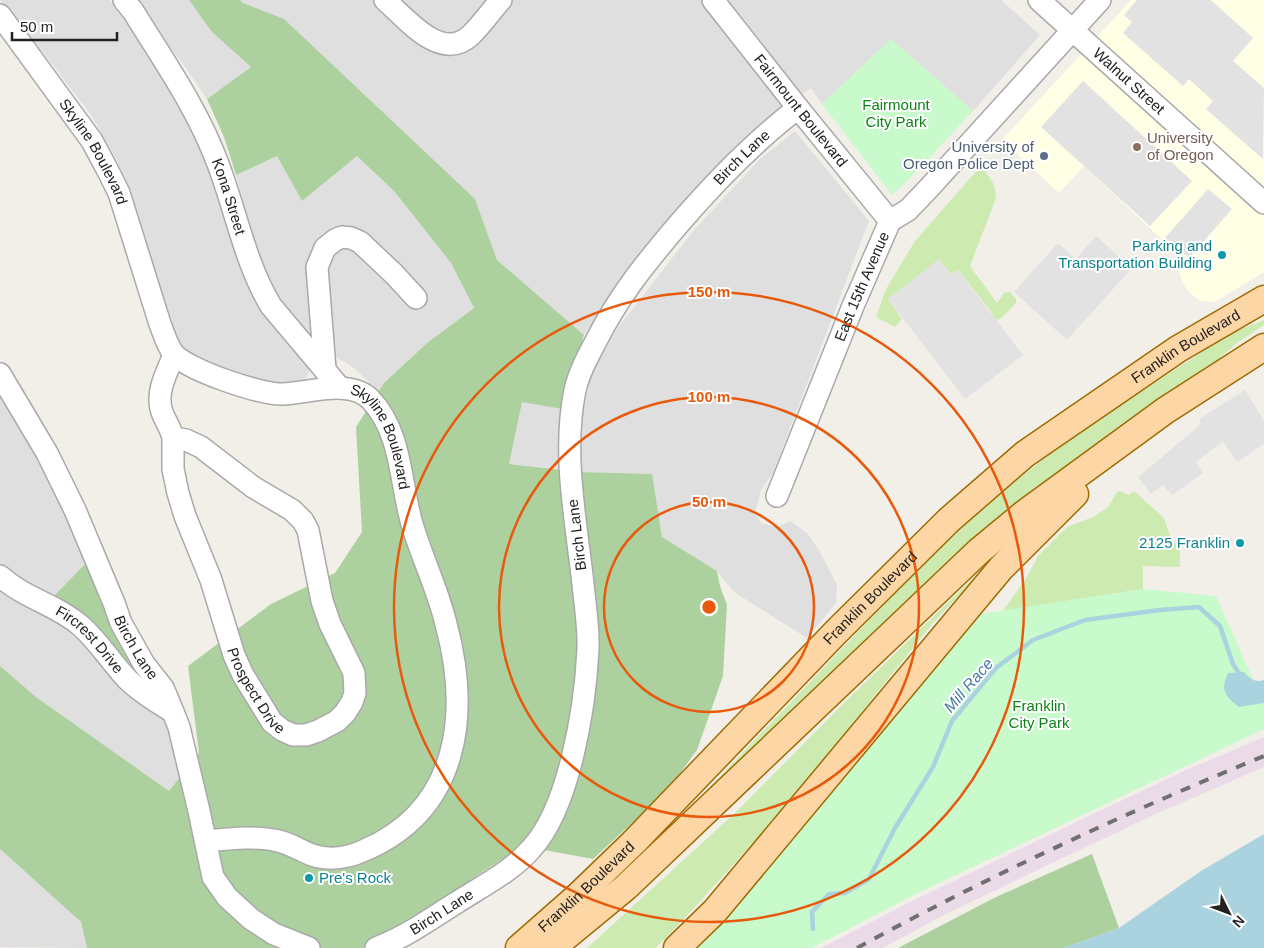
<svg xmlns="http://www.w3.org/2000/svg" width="1264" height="948" font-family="Helvetica,sans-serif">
<rect width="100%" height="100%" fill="#f2efe9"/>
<g fill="#e0dfdf">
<polygon points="0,0 110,0 138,36 195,129 308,364 309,372 303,383 262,386 179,350 138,219 117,160 89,112 45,55"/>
<polygon points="131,0 189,0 211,31 252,67 207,99 183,64"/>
<polygon points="240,0 1001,0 1040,35 973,111 891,39 822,104 811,88 777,111 613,293 584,335 497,260 475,199"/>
<polygon points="795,131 869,221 773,473 761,490 755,514 761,523 777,527 790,521 808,534 820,552 837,585 836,603 807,638 734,592 717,571 662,537 651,474 581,472 580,430 591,374 617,329 694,230 760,159"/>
<polygon points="357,155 394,191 451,263 474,308 427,343 384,383 379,392 354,368 309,340 280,305 256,247 236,175 277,156 302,201"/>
<polygon points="0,392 56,487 87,562 52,598 13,574 0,563"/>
<polygon points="522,401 562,409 562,469 509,464"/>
<polygon points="0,590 13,599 51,614 94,648 114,681 132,697 162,718 170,727 184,772 169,791 36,697 0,666"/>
<polygon points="0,849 81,922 87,948 0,947"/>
</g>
<polygon fill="#ebdbe8" points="1264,737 1264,767 1156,814 1050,864 944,915 883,948 821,948 908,903 1070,825 1184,771"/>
<polygon fill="#ffffe5" points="1131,0 1264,0 1264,272 1215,302 1200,301 1189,292 1182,281 1174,251 1084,166 1059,193 1002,140"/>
<g fill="#cdebb0">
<path d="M980 167C990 175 996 185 996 198L970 266 997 303 1005 292 1007 293 1009 291 1016 299V303C1007 312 1000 324 986 321L993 314 958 270 951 274 939 260 888 299 902 319 895 327 876 317 885 291 915 241Z"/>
<polygon points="1264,320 1264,325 1237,343 640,857 709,788 915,572 990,502 1047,456 1101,418 1231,333"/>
<polygon points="1120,491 1129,495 1134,491 1164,518 1173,544 1180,542 1180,567 1143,566 1143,589 1003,611 1027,577 1038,556 1067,527 1093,517 1108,507 1117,492"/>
<polygon points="1000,552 932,624 792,799 697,905 656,948 587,948 734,814 844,703"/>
</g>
<g fill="#add19e">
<polygon points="189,0 240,0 243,3 284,19 475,199 497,260 584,335 562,409 522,402 509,464 581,472 652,474 662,537 717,571 720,586 727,605 723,676 697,750 667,791 593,859 522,846 396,929 393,948 87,948 81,922 0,849 0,666 36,697 169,791 199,753 188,666 271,604 335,573 362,532 356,427 384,383 427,343 474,308 451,263 394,191 357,156 302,201 277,156 236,175 224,137 207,99 251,67 211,31"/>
<polygon points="87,562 119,644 137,670 133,675 52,598"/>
<polygon points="1092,854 1119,928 1064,948 898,948 994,898"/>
</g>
<g fill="#c8facc">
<polygon points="891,39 973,111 917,171 892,195 822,104"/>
<polygon points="1143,589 1216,596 1264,704 1264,729 916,894 812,948 697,948 718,927 981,614"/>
</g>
<g fill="#e2e2e2">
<polygon points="1137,0 1211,0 1253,38 1233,61 1264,88 1263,159 1206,109 1213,101 1189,79 1183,86 1123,33 1132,22 1124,15"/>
<polygon points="1083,81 1192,181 1150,226 1041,127"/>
<polygon points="1208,189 1232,209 1189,258 1165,238"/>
<polygon points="1096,236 1132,268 1067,340 1014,292 1058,243 1076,259"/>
<polygon points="939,259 951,275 958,270 1023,355 965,399 888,299"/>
<polygon points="1245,390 1264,421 1264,444 1237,462 1223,441 1196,462 1203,473 1172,495 1163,485 1151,494 1138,477 1198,427 1201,418"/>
</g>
<g fill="#aad3df">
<path d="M1244 672C1250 679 1255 683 1264 680V703L1239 707C1225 696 1220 690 1228 673Z"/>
<polygon points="1264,834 1264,948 1064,948 1119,928 1201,871"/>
</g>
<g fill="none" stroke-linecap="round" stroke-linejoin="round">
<polyline stroke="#aad3df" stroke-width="4.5" points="813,929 812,912 829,894 845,893 869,879 895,828 933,767 952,721 996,668 1033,640 1085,620 1160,610 1199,607 1220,626 1233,664 1240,675"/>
<defs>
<g id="minor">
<path id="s1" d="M124 0 133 11C163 60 198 109 218 164 236 211 245 263 271 306L340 388"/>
<path d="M385 0C407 19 441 63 471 35 482 24 491 11 501 0"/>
<path id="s2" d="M713 0 798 108 890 221"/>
<path id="s3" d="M1039 0 1264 203"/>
<path id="s4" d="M0 15 92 141 107 169 119 193 160 324C164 334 167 345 173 353 186 370 262 395 283 394 309 393 351 378 371 400 402 433 400 483 412 524 422 558 438 590 446 624 470 713 460 809 365 850 348 858 330 861 312 855 299 850 288 842 274 840 251 836 229 839 206 841"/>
<polyline points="325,369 317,267 325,248 335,240 342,237 351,238 360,242 394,274 416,298"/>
<path id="s5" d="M0 374 47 453 75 510 114 603 121 623 144 664 163 688 169 702 179 727 199 811 213 877 227 897 251 919 274 934 309 948"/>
<path id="s6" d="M173 438V469L178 493 185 516 211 580 234 655 243 675 272 722 282 730 293 735H306L318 731 337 721 345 713 352 702 355 693 354 673 330 624 322 601 308 530 303 521 292 510 253 487 201 447 186 440 173 438C171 428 165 421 162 412 155 393 167 372 174 355"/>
<path id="s7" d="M777 496 853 306 890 221 908 210 929 188 1100 0"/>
<path id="s8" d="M0 576C24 598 57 605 81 626 99 642 111 662 127 679 140 692 157 702 173 712"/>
<path id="s9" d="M376 948C406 937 430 919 456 903 482 886 511 872 531 849 570 807 585 706 588 650 589 628 585 605 583 584 576 520 562 454 575 390 579 373 587 358 595 343 618 297 644 265 677 226 714 183 752 143 798 108"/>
</g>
<g id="major">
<path id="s10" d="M519 948 577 897 633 843 837 631 949 520 1025 454 1178 349 1264 299"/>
<polyline points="552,948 626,887 979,551 1025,513 1166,410 1264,347"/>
<polyline points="677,948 715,911 1001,568 1075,494"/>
</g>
</defs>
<use href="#minor" stroke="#a9a9a9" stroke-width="24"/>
<use href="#major" stroke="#a06b00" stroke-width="29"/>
<use href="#minor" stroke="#fff" stroke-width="21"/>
<use href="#major" stroke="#fcd6a4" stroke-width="26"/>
<path stroke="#707070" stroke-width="4" stroke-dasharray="10 10" stroke-linecap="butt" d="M857 948C989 876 1125 813 1264 756"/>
</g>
<g fill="none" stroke="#e8590c" stroke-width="2.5">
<circle cx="709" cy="607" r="105"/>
<circle cx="709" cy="607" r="210"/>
<circle cx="709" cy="607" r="315"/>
</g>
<circle fill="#8d6e63" stroke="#fff" stroke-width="2" cx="1137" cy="147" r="5"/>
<circle fill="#5c6f8a" stroke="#fff" stroke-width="2" cx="1044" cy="156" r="5"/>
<g fill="#0f9aa8" stroke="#fff" stroke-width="2">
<circle cx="1222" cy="255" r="5"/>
<circle cx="1240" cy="543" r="5"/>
<circle cx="309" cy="878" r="5"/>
</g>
<g text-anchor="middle" stroke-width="4" stroke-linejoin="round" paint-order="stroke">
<g font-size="15" fill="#222" stroke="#fff">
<text dy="5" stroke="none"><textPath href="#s3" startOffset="121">Walnut Street</textPath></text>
<text dy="5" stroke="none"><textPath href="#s2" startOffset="141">Fairmount Boulevard</textPath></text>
<text dy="5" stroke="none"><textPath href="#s4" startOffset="166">Skyline Boulevard</textPath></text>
<text dy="5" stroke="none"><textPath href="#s9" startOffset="945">Birch Lane</textPath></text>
<text dy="5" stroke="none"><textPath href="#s1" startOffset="224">Kona Street</textPath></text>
<text dy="5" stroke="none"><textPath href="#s7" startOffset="226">East 15th Avenue</textPath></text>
<text dy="5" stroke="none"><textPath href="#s10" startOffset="901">Franklin Boulevard</textPath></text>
<text dy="5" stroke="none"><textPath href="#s4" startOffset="631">Skyline Boulevard</textPath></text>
<text transform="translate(577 535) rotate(-97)" y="5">Birch Lane</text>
<text dy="5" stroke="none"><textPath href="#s10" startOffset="496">Franklin Boulevard</textPath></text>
<text dy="5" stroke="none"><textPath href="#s8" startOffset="111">Fircrest Drive</textPath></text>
<text dy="5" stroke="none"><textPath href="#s5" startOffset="306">Birch Lane</textPath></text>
<text dy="5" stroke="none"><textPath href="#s6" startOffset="269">Prospect Drive</textPath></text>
<text dy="5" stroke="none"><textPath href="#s10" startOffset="91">Franklin Boulevard</textPath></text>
<text dy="5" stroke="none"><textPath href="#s9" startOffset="75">Birch Lane</textPath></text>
</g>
<g font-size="15" fill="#0c8416" stroke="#fff">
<text x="896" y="110">Fairmount<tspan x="896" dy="17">City Park</tspan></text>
<text x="1039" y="711">Franklin<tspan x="1039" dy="17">City Park</tspan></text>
</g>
<g font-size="15" fill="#785e54" stroke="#fff" text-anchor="start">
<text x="1147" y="143">University<tspan x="1147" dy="17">of Oregon</tspan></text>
</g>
<g font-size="15" fill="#4e5e75" stroke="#fff" text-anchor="end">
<text x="1034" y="152">University of<tspan x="1034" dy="17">Oregon Police Dept</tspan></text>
</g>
<g font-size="15" fill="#0d838f" stroke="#fff" text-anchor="end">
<text x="1212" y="251">Parking and<tspan x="1212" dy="17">Transportation Building</tspan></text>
<text x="1230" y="548">2125 Franklin</text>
<text x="319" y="883" text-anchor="start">Pre's Rock</text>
</g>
<g font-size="16" font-style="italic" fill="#4a7aab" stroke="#fff">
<text transform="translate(968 685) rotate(-49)" y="6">Mill Race</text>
</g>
</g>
<circle cx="709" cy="607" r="8" fill="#e8590c" stroke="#fff" stroke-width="2.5"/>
<g font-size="15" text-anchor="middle" font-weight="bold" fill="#e8590c" stroke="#fff" stroke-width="4" stroke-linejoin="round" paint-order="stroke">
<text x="709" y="297">150 m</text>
<text x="709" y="402">100 m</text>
<text x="709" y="507">50 m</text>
</g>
<g transform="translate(1229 913) rotate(132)" stroke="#ffffff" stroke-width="4" paint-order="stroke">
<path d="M0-4L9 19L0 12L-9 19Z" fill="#222222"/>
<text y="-8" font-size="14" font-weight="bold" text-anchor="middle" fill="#222222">N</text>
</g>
<path d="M12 32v8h105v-8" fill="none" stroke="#222222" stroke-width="2.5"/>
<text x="20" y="32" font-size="15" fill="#222222" stroke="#ffffff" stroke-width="4" paint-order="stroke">50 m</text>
</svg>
